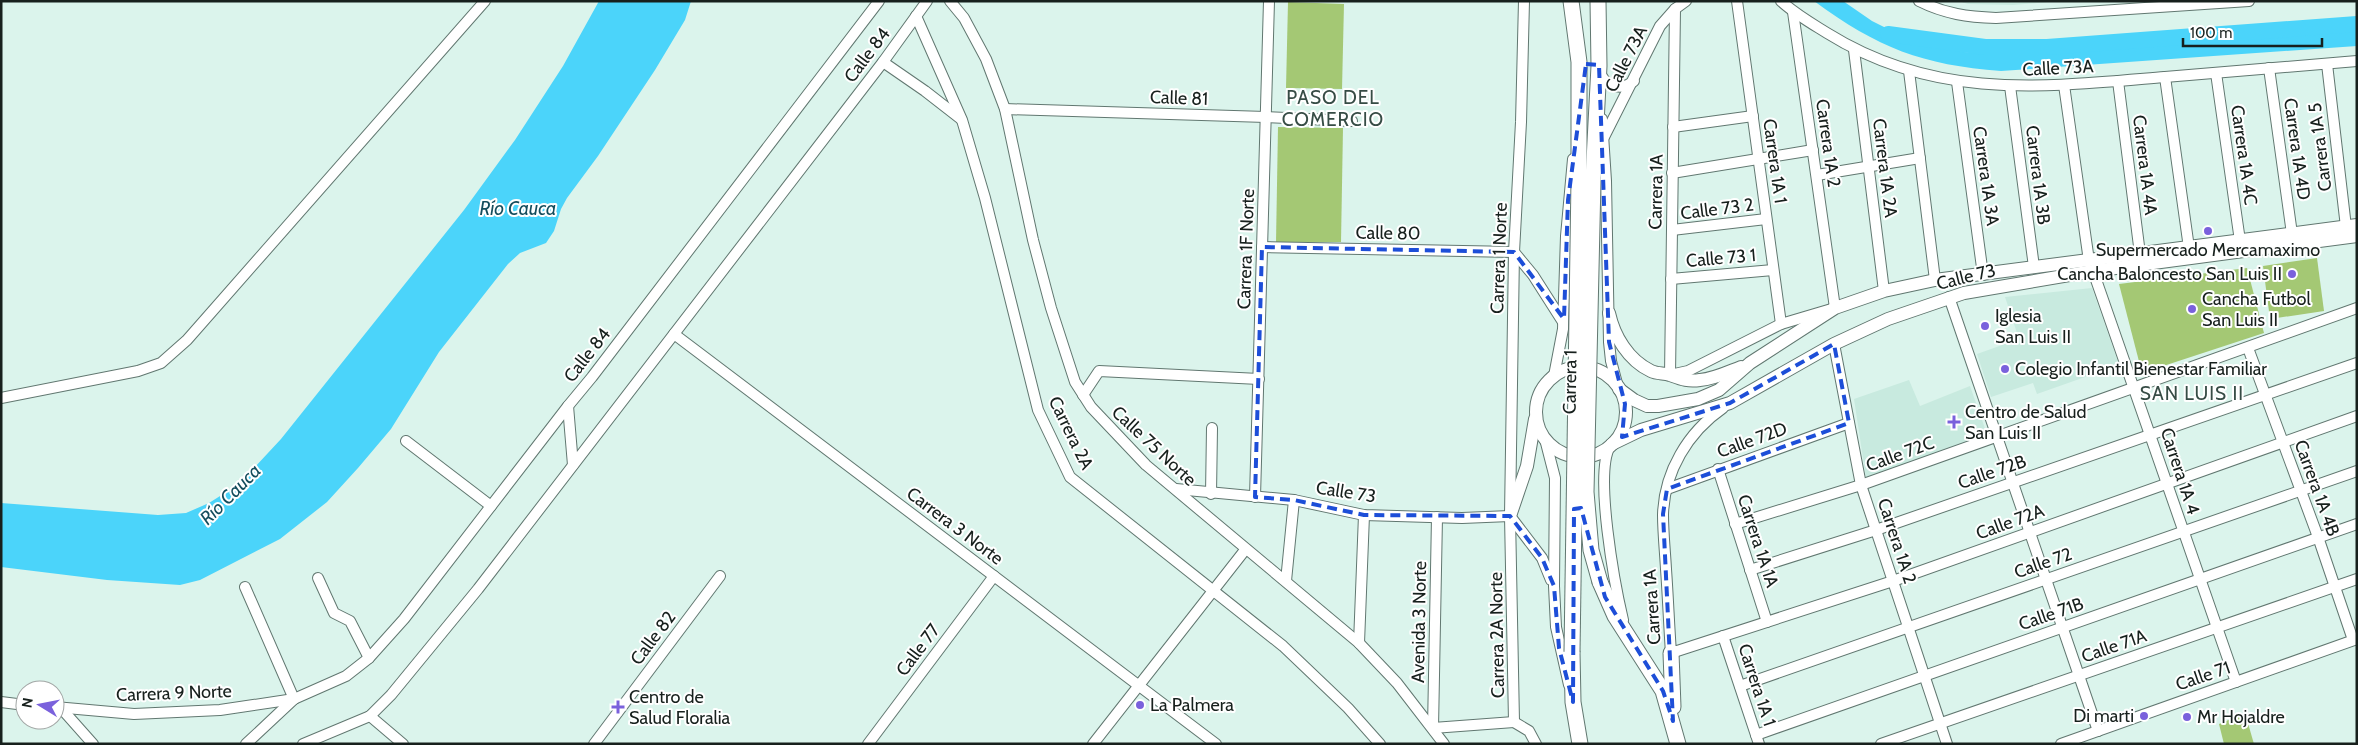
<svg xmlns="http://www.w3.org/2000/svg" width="2358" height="745" font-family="Cabin,sans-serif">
<rect width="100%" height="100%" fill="#dbf4ec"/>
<g fill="#c8eadf">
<polygon points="1958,1 2061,1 2013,5 1968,4"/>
<polygon points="2092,288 2119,365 2037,394 2033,383 1991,397 1977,354 2019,339 2005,297"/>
<polygon points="1909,380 1920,406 1970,386 1988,437 1866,478 1854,399"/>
</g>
<g fill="#a4c874">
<polygon points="1288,2 1344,4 1342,89 1286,88"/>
<polygon points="1278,127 1343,128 1341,242 1276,242"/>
<polygon points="2317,258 2324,311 2270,319 2263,266"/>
<polygon points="2247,268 2264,333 2142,373 2119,284"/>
<polygon points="2245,713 2254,744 2224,744 2219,724"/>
</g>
<g fill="#4bd4fa">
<polygon points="599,1 691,1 685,20 655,70 598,156 567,198 561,209 554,231 546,243 520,253 508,264 439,352 391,429 358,468 327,502 280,539 200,580 180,585 107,580 1,567 1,503 158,515 186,513 209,503 239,484 281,439 464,210 515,140 563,66"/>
<path d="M1814 1H1843L1872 21 1898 34 1928 43 1964 52 2001 54 2357 29V46L2001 71C1922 65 1878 48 1814 1Z"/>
</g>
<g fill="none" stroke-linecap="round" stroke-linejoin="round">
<polyline stroke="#4bd4fa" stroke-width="16" points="1888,34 1985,47 2047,47 2357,24"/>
<defs>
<g id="minor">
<polyline points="950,1 964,18 986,59 1005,109 1033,240 1051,308 1075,382 1091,407 1146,465 1359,643 1397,683 1444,744"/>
<polyline points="1737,1 1781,324"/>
<path d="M1781 1C1795 14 1811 23 1827 33 1936 101 2044 87 2165 77 2229 72 2293 66 2357 61"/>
<path d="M1919 1C1945 14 1968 17 1996 18L2249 1"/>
<polyline points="1675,9 1670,375 1688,371 1781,324 1835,308 1793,12"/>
<polyline points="916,16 962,120 985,198 1038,410 1070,477 1283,646 1348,708 1380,744"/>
<polyline points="1854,50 1884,291"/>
<polyline points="883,62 925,91 961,119"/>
<polyline points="2327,64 2346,227"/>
<polyline points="2269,68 2292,234"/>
<path d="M1599 70C1604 86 1620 92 1634 81"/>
<polyline points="1909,71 1935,280"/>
<polyline points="2216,73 2240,241"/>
<polyline points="2165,77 2189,248"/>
<polyline points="2118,81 2140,254"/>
<polyline points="1957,82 1983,275"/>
<polyline points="2064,85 2089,261"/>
<polyline points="2010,86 2034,267"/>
<polyline points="1005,109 1266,117 1352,121"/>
<polyline points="1602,119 1606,181 1609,342 1611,361 1618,387"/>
<polyline points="1673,127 1753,116"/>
<polyline points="1604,137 1660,26 1675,9 1686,1"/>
<polyline points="1672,173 1813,150"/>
<polyline points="1817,175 1920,158"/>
<polyline points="1672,230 1766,219"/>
<polyline points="1262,247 1514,252 1533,275 1563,322"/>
<polyline points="2093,271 2236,682"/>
<polyline points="1671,279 1773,270"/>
<polyline points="1949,297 2098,731"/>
<polyline points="674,334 1216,744"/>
<polyline points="1834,344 1861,485 1947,744"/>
<polyline points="2248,348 2318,537 2353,640"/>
<polyline points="1554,376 1563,329 1566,236 1573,159"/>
<polyline points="1083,395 1099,371 1259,379"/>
<polyline points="1,398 138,371 161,363 187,340 485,1"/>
<polyline points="568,406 573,465"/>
<path d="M1723 408C1688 432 1664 472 1663 515 1663 532 1665 551 1666 569 1668 597 1669 625 1671 653L1893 581 2357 416"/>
<polyline points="1545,439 1555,478 1554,586 1556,627 1569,685"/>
<polyline points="406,441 491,506"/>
<path d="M1610 446C1594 474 1615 586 1623 620"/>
<polyline points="1718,469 1767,622"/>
<polyline points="1176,489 1294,500 1364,515 1462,518 1510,516"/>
<polyline points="1667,489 1849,423"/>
<polyline points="1211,494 1212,428"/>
<polyline points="1255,497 1269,1"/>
<polyline points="1510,516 1542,558 1551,580"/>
<polyline points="1437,517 1433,728 1514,722"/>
<polyline points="1735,524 1861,485 2357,308"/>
<polyline points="1750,570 1876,530 2357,363"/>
<polyline points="318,578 334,613 350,621 369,658"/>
<polyline points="1286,581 1294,500"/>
<polyline points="245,587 294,699"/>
<polyline points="1723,636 1759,744"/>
<polyline points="1359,643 1364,515"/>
<polyline points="1740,686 2357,471"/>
<polyline points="1,702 25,705"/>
<polyline points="55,707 134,714 220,710 294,699 346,676 369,658 404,619 568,406 592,377 879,1"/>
<polyline points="61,708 93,744"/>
<polyline points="370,716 403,744"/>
<polyline points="1514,722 1510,516 1514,252 1521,122 1524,1"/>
<polyline points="1514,722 1529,731 1536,744"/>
<polyline points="1756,735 2357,524"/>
<polyline points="246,744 294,699"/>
<polyline points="303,744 370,716 391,695 478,589 883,62 927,1"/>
<polyline points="594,744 720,576"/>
<polyline points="868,744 994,576"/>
<polyline points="1093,744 1245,550"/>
<polyline points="1881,744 2357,579"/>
<polyline points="2061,744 2357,639"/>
</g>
<g id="major">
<path d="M1609 313C1614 336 1628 360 1651 371 1657 374 1664 373 1670 375 1681 379 1688 382 1700 380 1714 379 1728 372 1741 367"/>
<circle cx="1581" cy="412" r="45"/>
<polyline points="1619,389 1634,400 1647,406 1658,406 1698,399 1719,390 1750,363 1835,308 1884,291 1935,280 2357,225"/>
<polyline points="1612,444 1641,430 1730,403 1834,344 1888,319 1964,293 2093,271 2357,236"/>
<polyline points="1510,516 1527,466 1535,419"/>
</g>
<g id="highway">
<polyline points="1571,1 1579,62 1579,179"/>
<polyline points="1593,180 1599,66 1598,1"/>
<polyline points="1600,582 1615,616 1663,691 1678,744"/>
<polyline points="1572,652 1573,702 1580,744"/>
<polyline points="1671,653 1673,707"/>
</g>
</defs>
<use href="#minor" stroke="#617770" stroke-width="12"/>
<use href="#major" stroke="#617770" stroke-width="14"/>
<use href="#highway" stroke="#617770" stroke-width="17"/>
<use href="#minor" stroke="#fff" stroke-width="10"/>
<use href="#major" stroke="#fff" stroke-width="12"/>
<use href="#highway" stroke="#fff" stroke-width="15"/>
<defs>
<g id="highway-bridge">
<polyline points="1593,180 1586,492 1591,550 1600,582"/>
<polyline points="1572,652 1579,179"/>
</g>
</defs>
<use href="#highway-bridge" stroke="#617770" stroke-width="17" stroke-linecap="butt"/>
<use href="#highway-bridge" stroke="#fff" stroke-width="15"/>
</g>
<path fill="none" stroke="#1d4ed8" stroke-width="4" stroke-dasharray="10 6" stroke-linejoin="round" d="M1586 64 1599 65 1609 342 1625 404 1622 437 1730 403 1834 344 1849 423 1667 489 1663 514 1673 721 1663 691 1605 597 1581 508 1574 509 1573 702 1559 648 1554 586 1542 558 1510 516 1364 515 1294 500 1255 497 1262 247 1514 252 1564 319 1568 200Z"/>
<g fill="#7a61dc" stroke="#fff" stroke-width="2">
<circle cx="2208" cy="231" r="5"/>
<circle cx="2292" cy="274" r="5"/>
<circle cx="2192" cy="309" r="5"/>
<circle cx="1985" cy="326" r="5"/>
<circle cx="2005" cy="369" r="5"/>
<path d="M1951.5 414.5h5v5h5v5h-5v5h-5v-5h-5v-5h5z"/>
<circle cx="1140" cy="705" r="5"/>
<path d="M615.5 699.5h5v5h5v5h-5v5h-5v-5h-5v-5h5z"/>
<circle cx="2144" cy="716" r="5"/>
<circle cx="2187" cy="717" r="5"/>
</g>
<g text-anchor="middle" stroke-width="4" stroke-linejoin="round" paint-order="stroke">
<g font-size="18" fill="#17201d" stroke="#fff">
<text transform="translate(867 55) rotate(-53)" y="6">Calle 84</text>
<text transform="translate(1626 59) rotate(-63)" y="6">Calle 73A</text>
<text transform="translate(2058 68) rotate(-3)" y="6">Calle 73A</text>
<text transform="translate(1179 98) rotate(2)" y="6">Calle 81</text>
<text transform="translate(1828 143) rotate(82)" y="6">Carrera 1A 2</text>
<text transform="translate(2320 147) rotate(-97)" y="6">Carrera 1A 5</text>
<text transform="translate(2297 149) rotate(82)" y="6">Carrera 1A 4D</text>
<text transform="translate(2244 155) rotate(82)" y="6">Carrera 1A 4C</text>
<text transform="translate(1775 161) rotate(82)" y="6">Carrera 1A 1</text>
<text transform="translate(2145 165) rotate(83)" y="6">Carrera 1A 4A</text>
<text transform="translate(1885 168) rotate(83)" y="6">Carrera 1A 2A</text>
<text transform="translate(2038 175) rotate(83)" y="6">Carrera 1A 3B</text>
<text transform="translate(1986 176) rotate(82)" y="6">Carrera 1A 3A</text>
<text transform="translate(1656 192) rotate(-89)" y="6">Carrera 1A</text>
<text transform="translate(1717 209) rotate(-7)" y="6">Calle 73 2</text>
<text transform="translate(1388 233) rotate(1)" y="6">Calle 80</text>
<text transform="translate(1246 249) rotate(-88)" y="6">Carrera 1F Norte</text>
<text transform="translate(1499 258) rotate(-88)" y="6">Carrera 1 Norte</text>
<text transform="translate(1721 258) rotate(-5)" y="6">Calle 73 1</text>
<text transform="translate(1966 277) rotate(-14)" y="6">Calle 73</text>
<text transform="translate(587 355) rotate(-52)" y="6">Calle 84</text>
<text transform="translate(1570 382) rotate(-89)" y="6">Carrera 1</text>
<text transform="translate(1071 433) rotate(64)" y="6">Carrera 2A</text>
<text transform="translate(1752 440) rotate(-20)" y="6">Calle 72D</text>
<text transform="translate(1154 446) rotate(43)" y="6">Calle 75 Norte</text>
<text transform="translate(1900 454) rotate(-20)" y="6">Calle 72C</text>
<text transform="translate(2180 471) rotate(72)" y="6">Carrera 1A 4</text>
<text transform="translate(1992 472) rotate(-19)" y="6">Calle 72B</text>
<text transform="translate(2317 488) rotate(70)" y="6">Carrera 1A 4B</text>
<text transform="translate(1346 492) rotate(9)" y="6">Calle 73</text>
<text transform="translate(2010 522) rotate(-20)" y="6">Calle 72A</text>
<text transform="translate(955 526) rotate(37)" y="6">Carrera 3 Norte</text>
<text transform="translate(1758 541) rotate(72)" y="6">Carrera 1A 1A</text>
<text transform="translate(1897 541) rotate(72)" y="6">Carrera 1A 2</text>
<text transform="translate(2043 563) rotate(-19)" y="6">Calle 72</text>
<text transform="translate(1652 607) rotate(-94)" y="6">Carrera 1A</text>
<text transform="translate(2051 614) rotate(-19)" y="6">Calle 71B</text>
<text transform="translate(1419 622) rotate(-89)" y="6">Avenida 3 Norte</text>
<text transform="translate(1497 635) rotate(-91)" y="6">Carrera 2A Norte</text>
<text transform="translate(653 638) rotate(-53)" y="6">Calle 82</text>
<text transform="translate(2114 646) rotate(-19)" y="6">Calle 71A</text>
<text transform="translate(918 650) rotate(-53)" y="6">Calle 77</text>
<text transform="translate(2203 676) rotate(-19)" y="6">Calle 71</text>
<text transform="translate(1757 685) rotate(72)" y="6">Carrera 1A 1</text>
<text transform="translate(174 693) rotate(-2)" y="6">Carrera 9 Norte</text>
</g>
<g font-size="18" fill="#17201d" stroke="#fff" text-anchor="start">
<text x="2208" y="256" text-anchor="middle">Supermercado Mercamaximo</text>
<text x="2282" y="280" text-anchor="end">Cancha Baloncesto San Luis II</text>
<text x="2202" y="305">Cancha Futbol<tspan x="2202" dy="21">San Luis II</tspan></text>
<text x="1995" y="322">Iglesia<tspan x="1995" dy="21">San Luis II</tspan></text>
<text x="2015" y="375">Colegio Infantil Bienestar Familiar</text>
<text x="1965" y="418">Centro de Salud<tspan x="1965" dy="21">San Luis II</tspan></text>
<text x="629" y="703">Centro de<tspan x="629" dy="21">Salud Floralia</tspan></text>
<text x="1150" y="711">La Palmera</text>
<text x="2134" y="722" text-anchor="end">Di marti</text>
<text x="2197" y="723">Mr Hojaldre</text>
</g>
<g font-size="19" letter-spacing="1" fill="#364c45" stroke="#fff">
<text x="1333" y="104">PASO DEL<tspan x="1333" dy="22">COMERCIO</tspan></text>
<text x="2192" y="400">SAN LUIS II</text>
</g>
<g font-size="19" font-style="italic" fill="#144d5d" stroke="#fff">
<text x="518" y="215">Río Cauca</text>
<text transform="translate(230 494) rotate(-45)" y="7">Río Cauca</text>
</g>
</g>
<rect width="2358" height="745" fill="none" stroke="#17201d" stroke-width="5"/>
<g transform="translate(40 705) rotate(280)"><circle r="24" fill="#ffffff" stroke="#a2a6a5"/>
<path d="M0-4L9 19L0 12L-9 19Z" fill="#7a61dc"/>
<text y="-8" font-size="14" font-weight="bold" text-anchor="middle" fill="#17201d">N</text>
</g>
<path d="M2183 38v8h139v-8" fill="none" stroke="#17201d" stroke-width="2.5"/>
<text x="2190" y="38" font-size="15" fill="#17201d" stroke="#ffffff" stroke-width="4" paint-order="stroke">100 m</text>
</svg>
